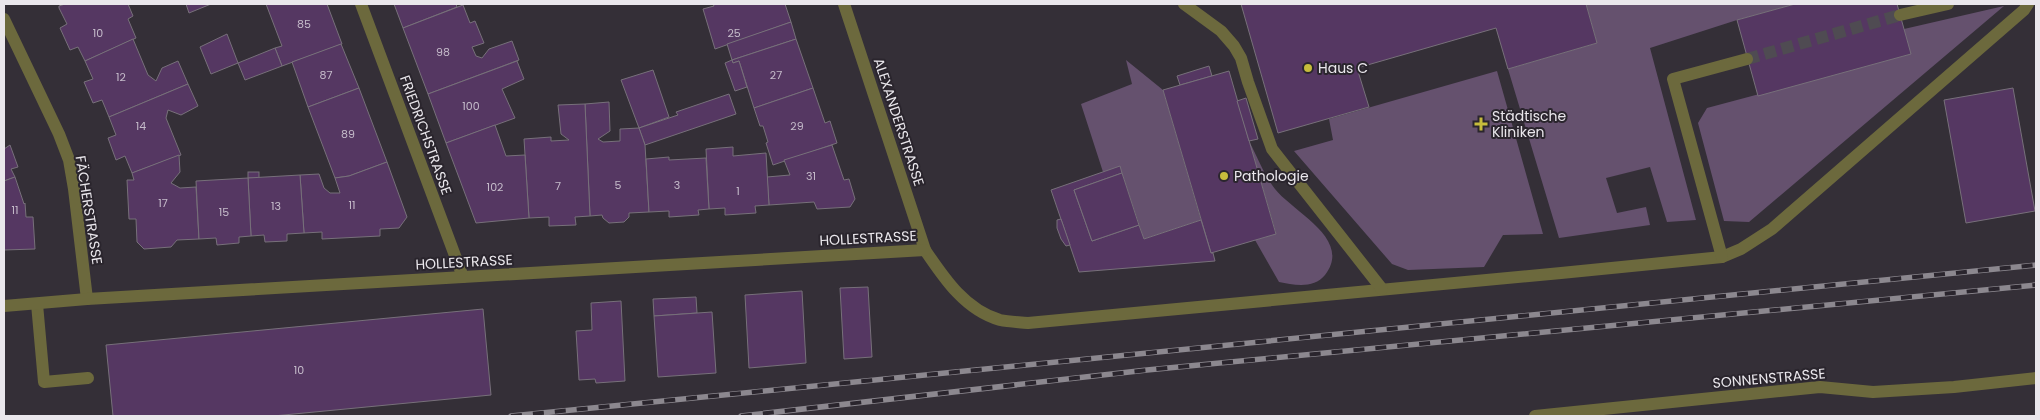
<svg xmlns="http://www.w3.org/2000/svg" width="2040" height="420" font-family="Poppins,sans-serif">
<rect width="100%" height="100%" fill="#342f37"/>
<g fill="#65516e">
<polygon points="1586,4 1795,4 1737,20 1650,48 1696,220 1667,222 1650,167 1606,178 1617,213 1646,207 1650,225 1559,238 1508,69 1597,43"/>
<polygon points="2004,6 1749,222 1724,221 1698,123 1707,108 1910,54 1904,29"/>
<polygon points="1126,60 1163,90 1201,220 1144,239 1120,167 1103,172 1081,104 1132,84"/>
<polygon points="1497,71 1543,234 1503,235 1484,267 1408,270 1392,264 1294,151 1333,140 1329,119"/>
<path d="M1249 141C1257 156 1264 175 1275 189 1293 212 1353 239 1325 275 1314 289 1294 285 1279 282L1255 240 1276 233Z"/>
</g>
<g fill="#553762" stroke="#77707a">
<polygon points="65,4 128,4 133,16 128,19 136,38 85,61 78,47 70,50 60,28 67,24 59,8 59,6"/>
<polygon points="186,4 211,4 189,13"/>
<polygon points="266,4 327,4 342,44 282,66 275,48 282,46"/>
<polygon points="394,4 456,4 457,7 403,28"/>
<polygon points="713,4 785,4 791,22 715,49 703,9 714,6"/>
<polygon points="1241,4 1586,4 1597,43 1508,69 1496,28 1357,68 1369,107 1278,133"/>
<polygon points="1795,4 1897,4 1911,54 1758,96 1737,20"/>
<polygon points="463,5 470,23 475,21 484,43 472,47 476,56 482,58 489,49 512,41 519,60 428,94 403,28"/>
<polygon points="791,22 796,39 732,60 727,44"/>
<polygon points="227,34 238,63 211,74 200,47"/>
<polygon points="133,39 148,75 156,81 162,68 178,61 188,84 109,117 102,100 93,103 84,82 93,79 85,61"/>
<polygon points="796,39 813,88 754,108 739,61 733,63 732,60"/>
<polygon points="341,44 359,88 308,107 292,62"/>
<polygon points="275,48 282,66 245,80 238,63"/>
<polygon points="732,60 733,63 739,61 747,87 735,91 725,63"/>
<polygon points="517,61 524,79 502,89 515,118 446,143 428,94"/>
<polygon points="1209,66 1212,76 1180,85 1177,76"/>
<polygon points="653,70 669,117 639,128 621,80"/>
<polygon points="1229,71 1276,234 1211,253 1163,90"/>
<polygon points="188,84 198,106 181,115 168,110 166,118 181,155 132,173 125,156 116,160 108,138 116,135 109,117"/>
<polygon points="359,88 387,162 349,176 335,178 308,107"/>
<polygon points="813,88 825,123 830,121 837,143 773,165 766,143 768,142 763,126 760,126 754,108"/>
<polygon points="2013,88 2035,211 1966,223 1944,100"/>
<polygon points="729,94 736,114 645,145 639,128 678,115 676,112"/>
<polygon points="1246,98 1258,139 1249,141 1237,101"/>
<polygon points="609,102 610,131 598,139 603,142 620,141 620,129 639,128 645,145 649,212 629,213 629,217 624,222 609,223 603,218 602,215 590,216 585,104"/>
<polygon points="585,104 590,216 575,217 576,225 549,226 549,217 529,218 524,139 551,137 551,141 569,140 561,134 558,105"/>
<polygon points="495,125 506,156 525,155 529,218 476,223 446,143"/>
<polygon points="10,145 18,167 11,169 15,177 4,181 4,149"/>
<polygon points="832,145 844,180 849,179 855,199 850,207 817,209 814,202 769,205 767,177 790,175 784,160"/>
<polygon points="733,147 733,156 766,153 769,205 755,206 756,213 725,215 725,208 709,209 706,149"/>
<polygon points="179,155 180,172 171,183 180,188 196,187 199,239 177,240 171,247 144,249 137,242 136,219 129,219 127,180 134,180 132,173"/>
<polygon points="669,157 669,160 706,158 709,209 698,210 699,215 669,217 669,211 649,212 646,159"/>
<polygon points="387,162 407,217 399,228 380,229 380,236 322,239 322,232 304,233 300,175 319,174 324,188 330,193 340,193 335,178 349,176"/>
<polygon points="1120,166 1122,173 1074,190 1092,241 1139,225 1144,239 1201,220 1211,253 1213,253 1215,261 1079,272 1051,190"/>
<rect x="248" y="172" width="11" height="6"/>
<polygon points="1122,173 1139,225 1092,241 1074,190"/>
<polygon points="300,175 304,233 287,234 287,241 265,242 264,235 251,236 248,178"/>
<polygon points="15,177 24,204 25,203 26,217 33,217 35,249 4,250 4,181"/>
<polygon points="248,178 251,236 239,237 239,243 217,245 216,238 199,239 196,181"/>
<polygon points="1061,219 1070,245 1066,246 1061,239 1057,228 1057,220"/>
<polygon points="868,287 872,357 844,359 840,288"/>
<polygon points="802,291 806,363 749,368 745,295"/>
<polygon points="696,297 697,313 654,316 653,299"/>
<polygon points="621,301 625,381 596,383 595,379 579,380 576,331 592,330 591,303"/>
<polygon points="483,309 491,395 273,416 113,416 106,345"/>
<polygon points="712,312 716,373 658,377 654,316"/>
</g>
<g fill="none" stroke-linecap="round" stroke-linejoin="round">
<polyline stroke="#4f4b52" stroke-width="12" stroke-dasharray="12 6" stroke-linecap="butt" points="1747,59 1900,15"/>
<g stroke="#6c693d" stroke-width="12">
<polyline points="361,4 463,277"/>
<path d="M844 4 925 250C944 278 965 310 1000 320 1009 322 1019 322 1028 323L1561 273 1722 257 1741 249 1772 229 2024 10 2028 4"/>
<polyline points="1184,4 1221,31 1234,46 1241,58 1248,82 1272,149 1382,289"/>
<polyline points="1900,15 1948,4"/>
<polyline points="4,19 59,134 69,160 74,189 87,299"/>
<polyline points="1722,257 1673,79 1747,59"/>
<polyline points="37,304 44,382 88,378"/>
<polyline points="4,306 87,299 925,250"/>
<polyline points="1535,416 1820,387 1873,392 1954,387 2036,378"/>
</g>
<defs>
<g id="rail">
<polyline points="511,416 2036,265"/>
<polyline points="741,416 1147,370 2036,285"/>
</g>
</defs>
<use href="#rail" stroke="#8c888f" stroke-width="5.5"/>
<use href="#rail" stroke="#2a252d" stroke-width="4" stroke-dasharray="11" stroke-linecap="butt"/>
</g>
<g fill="#c6bc3c" stroke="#2a252d" stroke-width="2">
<circle cx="1308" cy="68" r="5"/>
<path d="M1478.5 116.5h5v5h5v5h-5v5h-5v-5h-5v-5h5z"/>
<circle cx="1224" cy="176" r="5"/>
</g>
<g text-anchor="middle" stroke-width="4" stroke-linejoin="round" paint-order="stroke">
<g font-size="11" fill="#c5bbca">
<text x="304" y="28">85</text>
<text x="98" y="37">10</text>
<text x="734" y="37">25</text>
<text x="443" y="56">98</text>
<text x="326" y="79">87</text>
<text x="776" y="79">27</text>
<text x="121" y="81">12</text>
<text x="471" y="110">100</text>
<text x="141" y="130">14</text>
<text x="797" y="130">29</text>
<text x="348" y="138">89</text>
<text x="811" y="180">31</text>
<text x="618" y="189">5</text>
<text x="677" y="189">3</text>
<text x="558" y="190">7</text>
<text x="495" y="191">102</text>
<text x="738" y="195">1</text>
<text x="163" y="207">17</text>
<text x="352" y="209">11</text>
<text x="276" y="210">13</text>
<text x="15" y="214">11</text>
<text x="224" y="216">15</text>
<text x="299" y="374">10</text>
</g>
<g font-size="14" fill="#eae7ec" stroke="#2a252d" text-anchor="start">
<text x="1318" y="73">Haus C</text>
<text x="1492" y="121">Städtische<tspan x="1492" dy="16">Kliniken</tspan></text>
<text x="1234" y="181">Pathologie</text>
</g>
<g font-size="14" fill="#eae7ec" stroke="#2a252d">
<text transform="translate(899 122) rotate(72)" y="5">ALEXANDERSTRASSE</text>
<text transform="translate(426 135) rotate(70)" y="5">FRIEDRICHSTRASSE</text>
<text transform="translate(89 210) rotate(81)" y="5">FÄCHERSTRASSE</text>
<text transform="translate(868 238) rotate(-3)" y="5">HOLLESTRASSE</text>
<text transform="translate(464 262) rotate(-3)" y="5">HOLLESTRASSE</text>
<text transform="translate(1769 378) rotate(-5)" y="5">SONNENSTRASSE</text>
</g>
</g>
<rect width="2040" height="420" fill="none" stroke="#eae7ec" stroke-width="10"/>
</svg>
